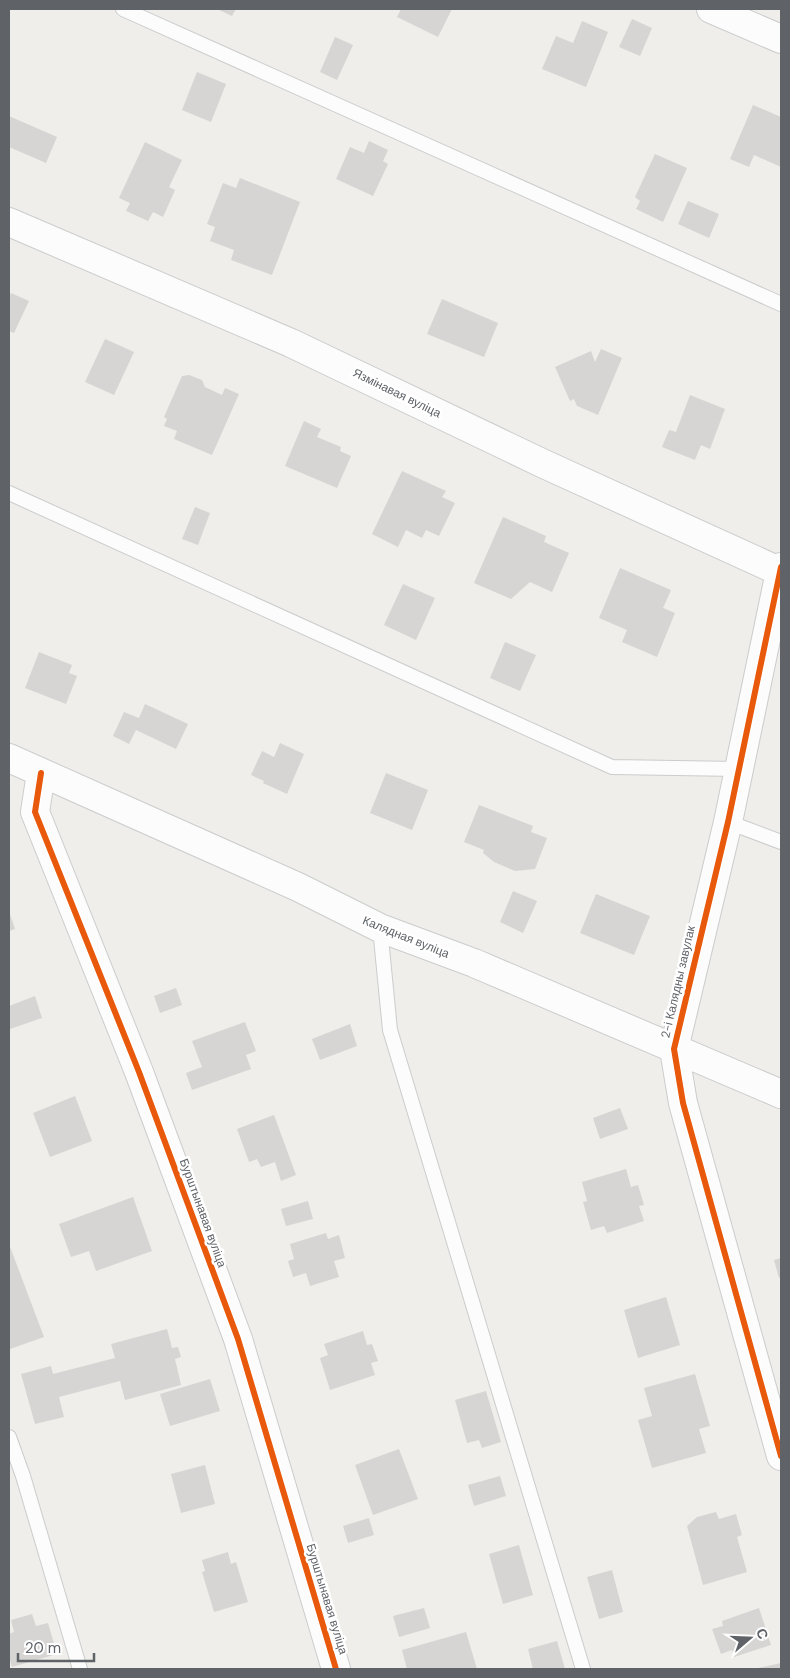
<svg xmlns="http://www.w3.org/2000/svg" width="790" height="1678" font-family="'DM Sans',sans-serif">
<rect width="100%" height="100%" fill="#efeeea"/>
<g fill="#d6d5d3">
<polygon points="217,9 236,9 232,16"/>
<polygon points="401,9 452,9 438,37 397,17"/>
<polygon points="632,19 652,28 640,56 619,47"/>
<polygon points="582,21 608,32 586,87 542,69 556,36 573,43"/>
<polygon points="335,37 353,45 337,80 320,72"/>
<polygon points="197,72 226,84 211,122 182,110"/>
<polygon points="753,105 781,117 781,167 754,155 749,167 730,159"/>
<polygon points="9,116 57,137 46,163 9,147"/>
<polygon points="369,141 388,150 383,161 388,164 373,196 336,179 350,147 364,153"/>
<polygon points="145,142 182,160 169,187 175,190 163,217 153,212 148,221 126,211 130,203 119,198"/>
<polygon points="655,154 687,168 663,222 636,209 640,201 635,197"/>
<polygon points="240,178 300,202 272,275 231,260 234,250 210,241 215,227 207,224 223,183 236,188"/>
<polygon points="688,201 719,214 709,238 678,224"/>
<polygon points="11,293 29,301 14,333 9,331 9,298"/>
<polygon points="442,299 498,323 484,357 427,334"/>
<polygon points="105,339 134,352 114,395 85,382"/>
<polygon points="601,349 622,358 598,415 577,406 574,399 570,401 555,367 591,351 595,362"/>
<polygon points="189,375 202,380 205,387 222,395 225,388 239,394 212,455 174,439 177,431 164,426 167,419 164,417 182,376"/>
<polygon points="690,395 725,409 710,449 701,445 695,460 662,447 669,430 676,432"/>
<polygon points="304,421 321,429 317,437 341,447 340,451 351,456 337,488 285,466"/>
<polygon points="402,471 446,491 442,497 455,503 439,536 426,530 422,538 406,530 398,547 372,534"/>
<polygon points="195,507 210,513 198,545 182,539"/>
<polygon points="503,517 546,536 544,542 569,553 552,592 530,582 511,599 474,583"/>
<polygon points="620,568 671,590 663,608 675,613 657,657 622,642 627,630 599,618"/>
<polygon points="403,584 435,598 416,640 384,625"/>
<polygon points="505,642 536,655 520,691 490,678"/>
<polygon points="39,652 72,665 69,673 77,676 66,704 25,688"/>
<polygon points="145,704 188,724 176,749 136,730 129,744 113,736 124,712 139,718"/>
<polygon points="280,743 304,754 287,794 263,783 264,781 251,775 262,751 274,757"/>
<polygon points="386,773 428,790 412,830 370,813"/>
<polygon points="479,805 533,826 531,832 547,838 535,869 515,871 494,862 483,853 484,850 464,842"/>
<polygon points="513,891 537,901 523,933 500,922"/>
<polygon points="596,894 650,916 634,955 580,933"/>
<polygon points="9,911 15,929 9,931"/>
<polygon points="176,988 182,1005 160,1013 154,996"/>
<polygon points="35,996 42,1018 10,1029 9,1025 9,1006"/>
<polygon points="245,1022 256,1051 246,1055 251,1069 192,1090 186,1073 202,1067 192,1041"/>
<polygon points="350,1024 357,1046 320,1060 312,1039"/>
<polygon points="75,1096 92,1141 50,1157 33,1113"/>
<polygon points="620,1108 628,1129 600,1139 593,1118"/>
<polygon points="274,1115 296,1175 281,1181 275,1162 261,1167 257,1159 249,1162 237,1129"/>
<polygon points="626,1169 631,1187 638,1185 644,1205 639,1206 644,1221 607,1233 604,1226 591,1230 583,1202 587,1201 582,1182"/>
<polygon points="133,1197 152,1251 96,1271 89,1251 71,1257 59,1224"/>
<polygon points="308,1201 313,1219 286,1226 281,1209"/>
<polygon points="326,1233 328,1239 339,1235 345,1258 334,1261 339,1277 310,1286 306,1273 293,1277 288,1261 294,1259 290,1244"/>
<polygon points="9,1244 44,1337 10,1349 9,1345"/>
<polygon points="781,1258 781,1277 779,1278 774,1260"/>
<polygon points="666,1297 680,1345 638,1358 624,1310"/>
<polygon points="167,1329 172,1348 178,1347 181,1357 175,1359 181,1385 125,1400 120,1381 59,1397 64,1417 35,1424 21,1374 51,1366 53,1374 115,1358 111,1344"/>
<polygon points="363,1331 367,1345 372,1344 378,1361 371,1363 375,1375 330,1390 320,1358 328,1355 324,1344"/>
<polygon points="695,1374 710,1426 699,1429 706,1453 652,1468 638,1420 652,1416 644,1388"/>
<polygon points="210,1379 220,1411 170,1426 160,1394"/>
<polygon points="486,1391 501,1442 482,1448 479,1440 467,1443 455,1400"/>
<polygon points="399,1449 418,1499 373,1515 355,1465"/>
<polygon points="205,1465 215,1504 181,1513 171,1474"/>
<polygon points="500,1476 506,1496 474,1506 468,1485"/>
<polygon points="716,1512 719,1519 736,1514 742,1535 737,1537 747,1572 703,1585 687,1526 697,1517"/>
<polygon points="369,1518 374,1535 348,1543 343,1526"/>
<polygon points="519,1545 533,1595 503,1604 489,1554"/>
<polygon points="228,1552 231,1564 236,1562 248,1602 214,1612 202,1572 205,1571 202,1560"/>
<polygon points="612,1570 623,1612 599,1619 587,1577"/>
<polygon points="424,1608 430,1628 399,1637 393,1616"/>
<polygon points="759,1608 771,1645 734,1657 732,1650 721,1654 712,1629 723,1626 722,1621"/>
<polygon points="32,1614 36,1626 48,1623 57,1654 12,1667 9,1657 9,1634 14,1632 11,1620"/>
<polygon points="466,1632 477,1669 407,1669 402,1650"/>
<polygon points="557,1641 565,1669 533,1669 528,1649"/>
<polygon points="781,1663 781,1669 758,1669 758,1668"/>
</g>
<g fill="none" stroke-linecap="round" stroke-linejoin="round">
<defs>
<g id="service">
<polyline points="123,9 781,304"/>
<polyline points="9,493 612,767 739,769"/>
<polyline points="728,822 781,842"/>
<polyline points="380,928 390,1030 583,1669"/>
<polyline points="9,1437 23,1476 80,1669"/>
</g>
<g id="minor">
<polyline points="711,9 781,39"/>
<polyline points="9,222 291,343 544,464 781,572"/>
<polyline points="781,567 728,822 674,1049 683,1103 781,1456"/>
<polyline points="9,758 298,887 380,928 474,963 781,1094"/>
<polyline points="41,773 35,812 139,1072 238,1339 336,1669"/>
</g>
</defs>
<use href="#service" stroke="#cbcccc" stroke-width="16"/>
<use href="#minor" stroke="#cbcccc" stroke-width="30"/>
<use href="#service" stroke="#fdfcfc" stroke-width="14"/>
<use href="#minor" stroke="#fdfcfc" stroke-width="28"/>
<defs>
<g id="cycleway">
<polyline points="781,567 728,822 674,1049 683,1103 781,1456"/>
<polyline points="41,773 35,812 139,1072 238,1339 336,1669"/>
</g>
</defs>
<use href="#cycleway" stroke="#fff" stroke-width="9"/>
<use href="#cycleway" stroke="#e8590c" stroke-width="6"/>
</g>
<g text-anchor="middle" stroke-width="5" stroke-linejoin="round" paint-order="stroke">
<g font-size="12" fill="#5f6368" stroke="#fff">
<text transform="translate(397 393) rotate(26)" y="4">Язмінавая вуліца</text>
<text transform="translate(406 937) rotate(22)" y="4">Калядная вуліца</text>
<text transform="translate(678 982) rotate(-77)" y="4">2-і Калядны завулак</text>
<text transform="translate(203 1213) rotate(70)" y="4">Бурштынавая вуліца</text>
<text transform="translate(327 1599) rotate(73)" y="4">Бурштынавая вуліца</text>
</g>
</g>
<rect width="790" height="1678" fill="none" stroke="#5f6368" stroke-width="20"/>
<g transform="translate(750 1638) rotate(71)" stroke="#ffffff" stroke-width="4" paint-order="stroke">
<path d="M0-4L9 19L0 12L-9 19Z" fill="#5f6368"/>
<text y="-8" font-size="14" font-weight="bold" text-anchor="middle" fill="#5f6368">С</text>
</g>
<path d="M18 1653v8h76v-8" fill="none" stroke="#5f6368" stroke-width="2.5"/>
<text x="25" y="1653" font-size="15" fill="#5f6368" stroke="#ffffff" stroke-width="4" paint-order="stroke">20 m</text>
</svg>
